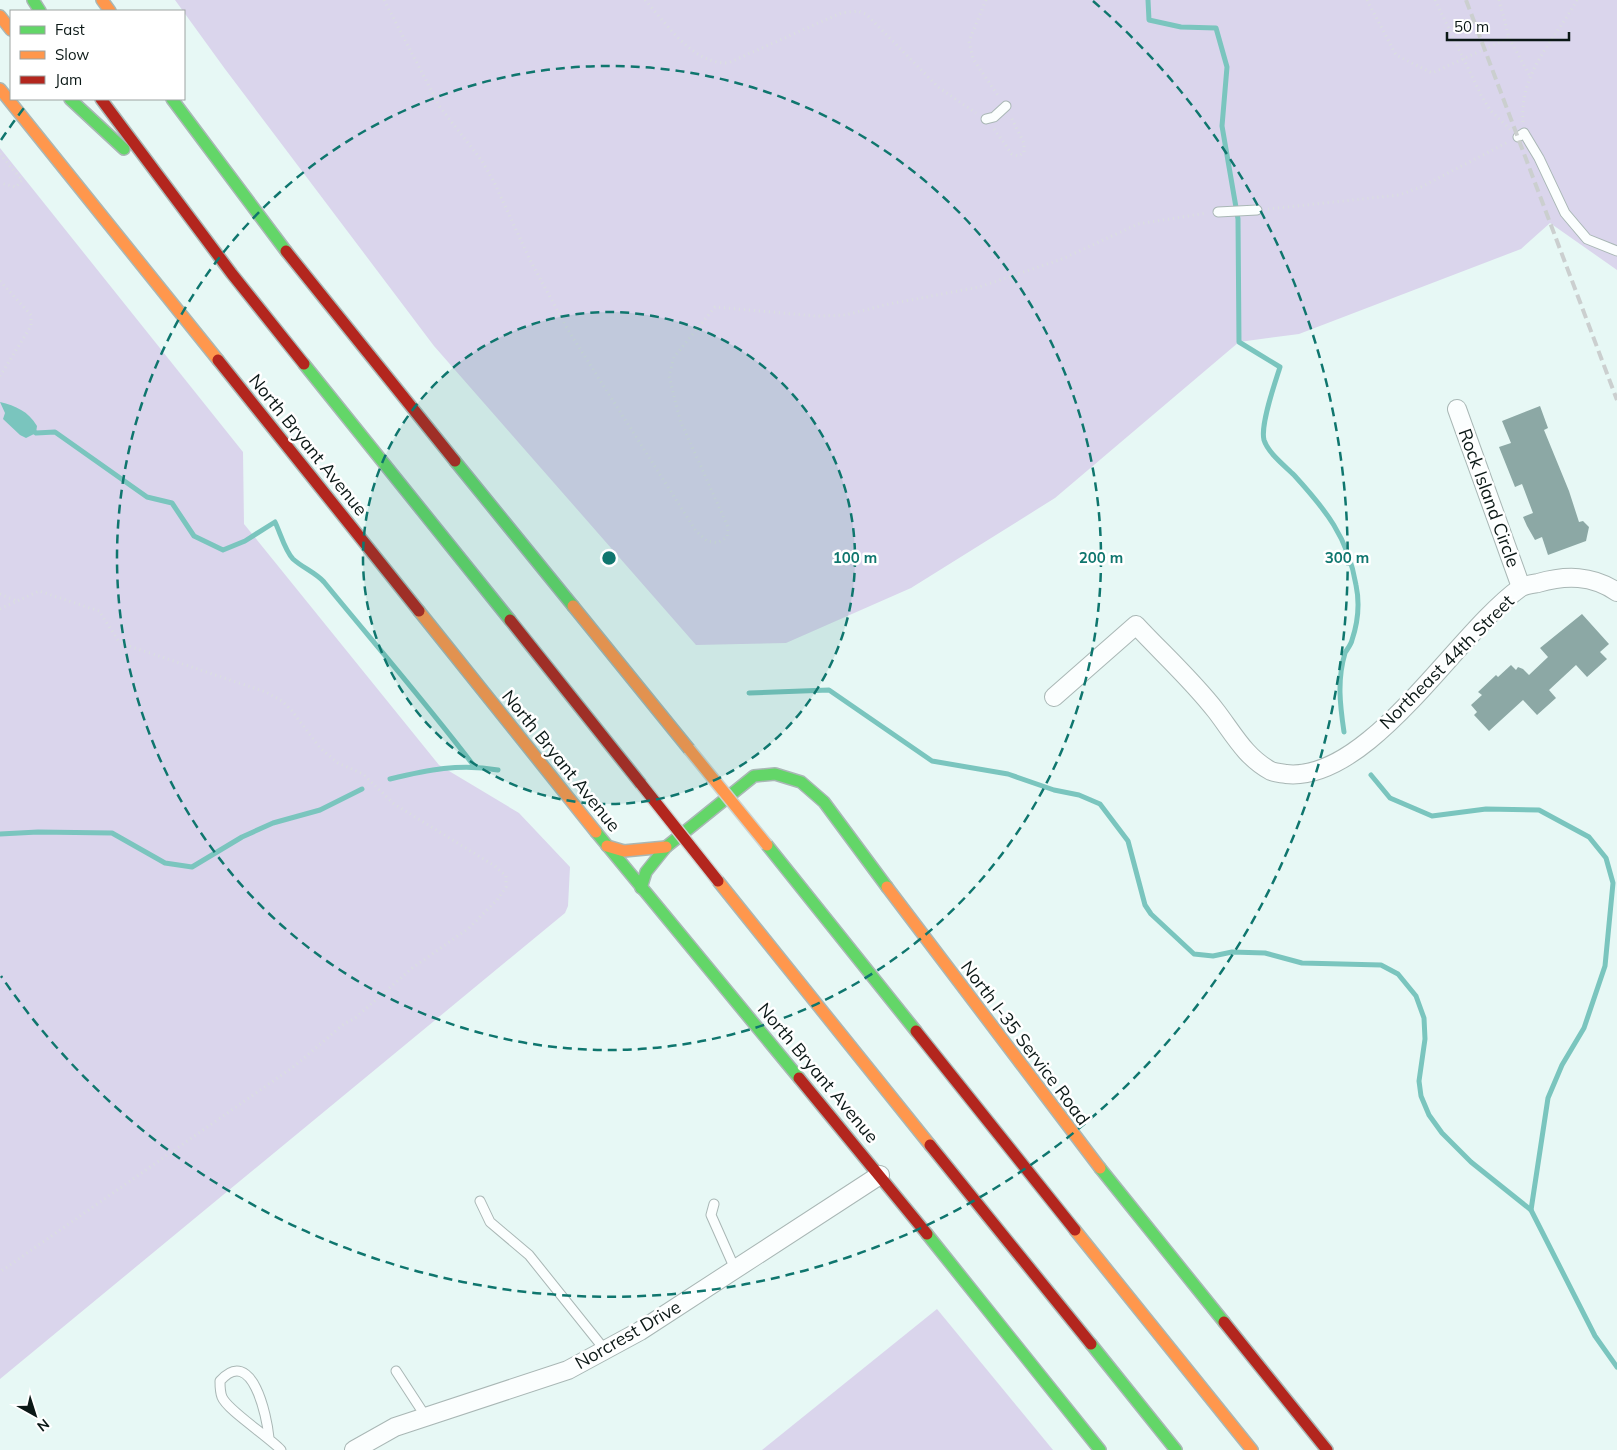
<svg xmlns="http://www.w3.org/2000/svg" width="1617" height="1450" font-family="Mulish,sans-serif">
<rect width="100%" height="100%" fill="#e7f8f5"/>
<g fill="#dad5ec">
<polygon points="175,0 1617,0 1617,270 1550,223 1521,249 1299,334 1239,342 1055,498 911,588 786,643 696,645 434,346 225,69"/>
<polygon points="0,148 243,452 244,524 439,765 519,813 570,867 568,906 565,913 0,1379"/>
<polygon points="937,1309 1053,1450 762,1450"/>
</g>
<path fill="#7ac5be" d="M0 402C16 406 28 411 37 426L36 433 26 438 20 435 3 419 5 413Z"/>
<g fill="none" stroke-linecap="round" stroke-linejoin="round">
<g stroke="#7ac5be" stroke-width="5">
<path d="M1148 0 1149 20 1181 27 1216 28 1227 67 1222 126 1238 219 1239 342 1280 367C1275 383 1260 425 1264 440 1268 453 1285 466 1294 475 1325 509 1348 537 1356 585 1360 604 1358 622 1352 640 1351 645 1347 649 1345 653 1337 680 1340 705 1344 732"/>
<path d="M32 430 36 433 55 432 147 497 172 503 194 536 223 550 245 541 275 522C280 532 285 551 293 559 303 568 316 573 324 582 374 643 426 703 474 766"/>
<polyline points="749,693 829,690 932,761 1008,774 1054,790 1079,795 1100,804 1128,841 1145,905 1151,914 1194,954 1213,956 1232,952 1265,953 1302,963 1381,965 1398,974 1416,996 1424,1018 1425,1039 1419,1081 1421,1096 1429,1115 1442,1133 1471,1162 1531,1210 1595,1336 1617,1367"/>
<polyline points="1371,775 1390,798 1432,816 1486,809 1539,810 1589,837 1606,858 1613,883 1605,966 1584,1028 1562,1065 1548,1098 1531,1210"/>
<path d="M390 779C427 770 460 763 498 770"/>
<polyline points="0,834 38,832 112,833 165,863 192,867 242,837 273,823 320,810 362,789"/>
</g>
</g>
<g fill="#8ca8a5">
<polygon points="1540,406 1548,428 1544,430 1569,491 1579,522 1583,521 1589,527 1586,541 1548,555 1542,537 1535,540 1527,526 1523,517 1533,513 1522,484 1515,487 1499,447 1511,443 1502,421"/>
<polygon points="1582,614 1609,644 1600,652 1607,659 1587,677 1576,665 1549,690 1556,698 1537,715 1523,700 1489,731 1474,715 1477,712 1471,705 1482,695 1478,692 1496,675 1498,677 1511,665 1516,670 1518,667 1523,669 1529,675 1548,657 1540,648"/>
</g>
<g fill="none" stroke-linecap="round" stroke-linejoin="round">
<defs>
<g id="lane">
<polyline points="986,119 994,117 1006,106"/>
<polyline points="1518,137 1524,133 1539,158 1565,213 1587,239 1617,251"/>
<polyline points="1218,212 1257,210"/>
<polyline points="480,1201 490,1222 529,1255 605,1350"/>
<polyline points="714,1204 711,1215 735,1269"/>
<polyline points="396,1371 426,1417"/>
<path d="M269 1438C267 1416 252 1345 220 1381 220 1386 220 1392 222 1397 227 1410 268 1436 281 1450"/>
</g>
<g id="street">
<polyline points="1457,409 1521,587"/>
<path d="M1054 697 1136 625C1162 653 1192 680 1216 711 1233 733 1245 757 1271 771 1276 773 1281 773 1286 774 1369 783 1456 634 1520 588 1524 585 1532 584 1538 583 1566 575 1592 575 1617 592"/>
<polyline points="354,1450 395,1427 568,1370 640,1331 880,1175"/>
</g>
<g id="fast">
<polyline points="33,0 40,11"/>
<polyline points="70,99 124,149"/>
<polyline points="172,99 286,251"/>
<polyline points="304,364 510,620"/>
<polyline points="455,461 573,606"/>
<polyline points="596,832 799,1078"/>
<polyline points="767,845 916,1031"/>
<polyline points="641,888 646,872 666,847 754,776 775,774 801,782 824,802 887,887"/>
<polyline points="1100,1168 1224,1322"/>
<polyline points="927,1234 1100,1450"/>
<polyline points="1091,1344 1176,1450"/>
</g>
<g id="slow">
<polyline points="102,0 110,11"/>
<polyline points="0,16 11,30"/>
<polyline points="0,89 218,360"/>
<polyline points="573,606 689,749"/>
<polyline points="419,611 596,832"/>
<polyline points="607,846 624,851 666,847"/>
<polyline points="718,881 930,1145"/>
<polyline points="887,887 1100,1168"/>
<polyline points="1075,1230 1252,1450"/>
</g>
<g id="jam">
<polyline points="101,99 232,274 304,364"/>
<polyline points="286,251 455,461"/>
<polyline points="218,360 419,611"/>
<polyline points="510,620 641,784"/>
<polyline points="916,1031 1075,1230"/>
<polyline points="799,1078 927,1234"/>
<polyline points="930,1145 1091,1344"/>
<polyline points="1224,1322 1327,1450"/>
</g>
</defs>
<use href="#lane" stroke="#a9b7b5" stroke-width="11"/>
<use href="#street" stroke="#a9b7b5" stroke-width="20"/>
<use href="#fast" stroke="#a9b7b5" stroke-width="14"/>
<use href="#slow" stroke="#a9b7b5" stroke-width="14"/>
<use href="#jam" stroke="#a9b7b5" stroke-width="14"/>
<g stroke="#dadfdf" stroke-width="3" stroke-dasharray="1 4" stroke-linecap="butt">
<polyline points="384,0 440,107 482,161 494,182 530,260 568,330 696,531 707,541 717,543 727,537 728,527 680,420 669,376 674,357 715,307 816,316 846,315 884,305 979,287 1062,259 1138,224 1207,213"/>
<path d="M645 0C667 24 692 64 728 63L841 13 858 11 866 14 938 87 976 113"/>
<polyline points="986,0 969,41 973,59 999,97"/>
<polyline points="1367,0 1396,55 1432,73 1509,38"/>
<polyline points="1435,0 1481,95 1490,110 1511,130"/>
<polyline points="1499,0 1509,38 1530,76"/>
<path d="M1523 122C1519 72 1555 40 1577 0"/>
<polyline points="994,129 1012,154 1018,156 1024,153 1024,143 1011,117"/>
<polyline points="0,154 22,180 16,187 0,183"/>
<polyline points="1268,209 1399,195 1421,187 1508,142"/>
<polyline points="0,281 31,315 31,326 0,376"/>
<polyline points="0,594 17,601"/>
<polyline points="0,609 39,591 99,611 120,643 266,692 282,701 292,711 320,748 338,763 363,774 394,804 495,866 506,876 506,887 497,900 469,928 411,969 354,1019 345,1023 296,1065 0,1272"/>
</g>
<use href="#lane" stroke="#fbfefe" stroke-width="9"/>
<use href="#street" stroke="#fbfefe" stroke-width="18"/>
<use href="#fast" stroke="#63d668" stroke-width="11"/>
<use href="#slow" stroke="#ff974d" stroke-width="11"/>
<use href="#jam" stroke="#b3261e" stroke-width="11"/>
<polyline stroke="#cbcfcf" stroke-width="4" stroke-dasharray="10 5" stroke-linecap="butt" points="1466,0 1617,400"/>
<defs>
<polyline id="slow-bridge" points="689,749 767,845"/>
<polyline id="jam-bridge" points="641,784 718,881"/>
</defs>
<use href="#slow-bridge" stroke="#cad3d1" stroke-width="14" stroke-linecap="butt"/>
<use href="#jam-bridge" stroke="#cad3d1" stroke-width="14" stroke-linecap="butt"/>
<use href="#slow-bridge" stroke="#ff974d" stroke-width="11"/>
<use href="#jam-bridge" stroke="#b3261e" stroke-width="11"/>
</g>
<circle cx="609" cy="558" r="246" fill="#0f766e" fill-opacity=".12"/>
<g fill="none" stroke="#0f766e" stroke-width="2.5" stroke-dasharray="9 6">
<circle cx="609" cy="558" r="246"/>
<circle cx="609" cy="558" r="492"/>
<path d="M1 140A738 738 0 0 1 27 104M1093 1A738 738 0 1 1 1 976"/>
</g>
<g text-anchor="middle" stroke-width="5" stroke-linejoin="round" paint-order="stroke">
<g font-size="18" fill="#0b1816" stroke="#fff">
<text transform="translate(308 445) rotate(51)" y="6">North Bryant Avenue</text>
<text transform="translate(1489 498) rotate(70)" y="6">Rock Island Circle</text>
<text transform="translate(1447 662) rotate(-45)" y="6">Northeast 44th Street</text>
<text transform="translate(561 761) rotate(51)" y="6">North Bryant Avenue</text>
<text transform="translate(1025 1043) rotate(53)" y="6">North I-35 Service Road</text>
<text transform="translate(818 1073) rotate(50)" y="6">North Bryant Avenue</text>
<text transform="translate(628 1335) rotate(-30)" y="6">Norcrest Drive</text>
</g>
</g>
<circle cx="609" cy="558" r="8" fill="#0f766e" stroke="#fff" stroke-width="2.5"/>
<g font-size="15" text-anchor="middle" font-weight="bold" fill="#0f766e" stroke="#fff" stroke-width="5" stroke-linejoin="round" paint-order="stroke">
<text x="855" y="563">100 m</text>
<text x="1101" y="563">200 m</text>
<text x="1347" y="563">300 m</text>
</g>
<rect x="10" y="10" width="175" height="90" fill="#ffffff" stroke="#9da3a2"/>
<rect x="20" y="26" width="25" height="8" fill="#63d668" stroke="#9da3a2"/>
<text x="55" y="35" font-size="15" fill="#0b1816">Fast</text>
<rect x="20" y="51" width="25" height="8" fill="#ff974d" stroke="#9da3a2"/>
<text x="55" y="60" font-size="15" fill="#0b1816">Slow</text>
<rect x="20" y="76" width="25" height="8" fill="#b3261e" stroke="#9da3a2"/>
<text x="55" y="85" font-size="15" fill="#0b1816">Jam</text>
<g transform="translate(35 1415) rotate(141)" stroke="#ffffff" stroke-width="4" paint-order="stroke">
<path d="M0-4L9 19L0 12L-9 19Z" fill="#0b1816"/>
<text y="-8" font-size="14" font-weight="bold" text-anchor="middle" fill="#0b1816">N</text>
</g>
<path d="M1447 32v8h122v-8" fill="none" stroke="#0b1816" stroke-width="2.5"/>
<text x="1454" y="32" font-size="15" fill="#0b1816" stroke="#ffffff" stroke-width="4" paint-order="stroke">50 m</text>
</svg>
